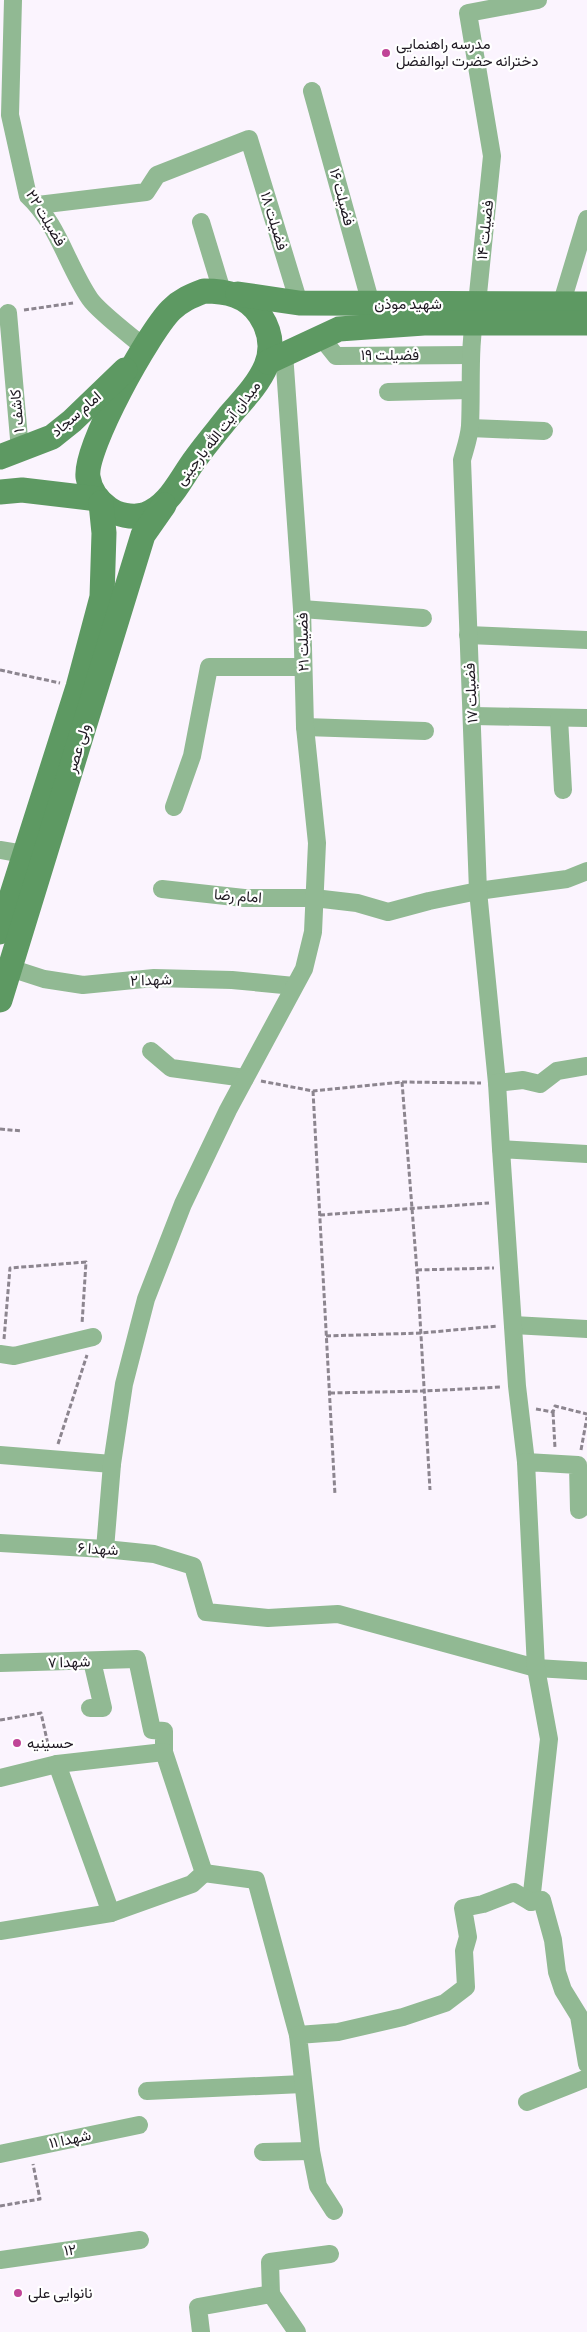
<svg xmlns="http://www.w3.org/2000/svg" width="587" height="2332" font-family="Manrope,Vazirmatn,sans-serif">
<rect width="100%" height="100%" fill="#fbf4fe"/>
<g fill="none" stroke-linecap="round" stroke-linejoin="round">
<g stroke="#8c858f" stroke-width="3" stroke-dasharray="5 2.5" stroke-linecap="butt">
<polyline points="24,310 73,303"/>
<polyline points="0,670 60,683"/>
<polyline points="261,1081 313,1091 402,1082 481,1083"/>
<polyline points="402,1082 418,1284 430,1490"/>
<polyline points="313,1091 335,1495"/>
<polyline points="0,1129 22,1131"/>
<polyline points="320,1215 489,1203"/>
<polyline points="417,1270 494,1268"/>
<polyline points="326,1336 421,1333 498,1326"/>
<polyline points="4,1339 10,1268 86,1262 82,1324"/>
<polyline points="330,1393 425,1391 502,1387"/>
<polyline points="536,1409 553,1412 555,1406 587,1414"/>
<polyline points="553,1412 555,1448"/>
<polyline points="58,1444 87,1355"/>
<polyline points="581,1450 587,1417"/>
<polyline points="0,1720 41,1713 49,1749"/>
<polyline points="0,2206 40,2199 33,2164"/>
</g>
<g stroke="#91b993" stroke-width="18">
<path d="M13 0 10 115 28 196C58 224 67 265 90 299 99 312 131 336 145 348"/>
<polyline points="312,91 371,304"/>
<polyline points="38,205 146,192 157,175 249,139 299,303"/>
<polyline points="201,222 222,291"/>
<polyline points="8,313 20,450"/>
<polyline points="558,315 587,219"/>
<polyline points="320,336 336,356 470,355"/>
<polyline points="388,392 469,390"/>
<polyline points="470,428 544,431"/>
<polyline points="302,609 423,618"/>
<polyline points="468,635 587,640"/>
<polyline points="473,716 587,718"/>
<polyline points="559,718 563,790"/>
<polyline points="305,727 425,731"/>
<polyline points="174,807 192,756 209,667 303,667"/>
<polyline points="0,850 24,854"/>
<polyline points="162,889 244,898 314,898 357,903 388,912 429,901 478,891 567,879 587,871"/>
<polyline points="10,968 44,979 83,985 154,978 232,980 294,986"/>
<polyline points="151,1051 171,1068 245,1078"/>
<path d="M497 1083 478 891 462 460C465 449 469 438 470 426 472 385 468 345 477 304L492 156 468 13 538 0"/>
<polyline points="501,1149 497,1083 523,1080 540,1084 557,1071 587,1066"/>
<polyline points="513,1325 587,1329"/>
<polyline points="0,1354 14,1356 93,1337"/>
<polyline points="0,1455 112,1464"/>
<polyline points="526,1462 517,1386 501,1149 587,1154"/>
<polyline points="0,1543 105,1549 154,1554 193,1566 206,1612 268,1618 338,1614 536,1668 587,1671"/>
<polyline points="105,1549 112,1464 124,1384 146,1299 183,1204 228,1110 304,969 313,932 317,843 305,727 302,609 284,353"/>
<polyline points="0,1663 137,1659 152,1730 164,1731 164,1752 204,1873 192,1884 111,1913 0,1931"/>
<polyline points="90,1708 103,1708 92,1661"/>
<polyline points="0,1778 57,1764"/>
<polyline points="204,1873 256,1880 298,2035"/>
<polyline points="531,1902 549,1739 536,1668 526,1462 578,1465 579,1510 587,1504"/>
<polyline points="111,1913 57,1764 164,1752"/>
<polyline points="147,2091 303,2084"/>
<polyline points="527,2102 587,2078"/>
<polyline points="263,2152 311,2151"/>
<polyline points="0,2154 139,2125"/>
<polyline points="334,2211 318,2186 311,2151 298,2035 338,2032 403,2017 445,2003 466,1987 464,1951 468,1937 463,1908 483,1904 514,1892 531,1902 542,1900 553,1940 557,1972 563,1990 579,2016 587,2064"/>
<polyline points="0,2260 140,2240"/>
<polyline points="271,2294 270,2262 330,2254"/>
<polyline points="201,2332 198,2307 271,2294 297,2332"/>
</g>
<g stroke="#5d9962" stroke-width="25">
<path d="M204 291C226 291 247 295 260 315 287 356 255 386 229 416 218 430 206 444 196 458 180 479 170 506 144 515 132 518 117 515 108 508 98 501 90 490 88 477 84 448 149 332 171 310 181 300 191 296 204 291Z"/>
<polyline points="238,294 299,303 587,304"/>
<polyline points="268,362 339,329 424,323 587,323"/>
<polyline points="0,457 52,437 72,421 125,370"/>
<polyline points="0,492 22,490 98,499"/>
<polyline points="0,932 78,687 102,597 104,533 101,503"/>
<polyline points="0,1000 143,535 164,505"/>
</g>
</g>
<g fill="#c04597" stroke="#fff" stroke-width="2">
<circle cx="386" cy="53" r="5"/>
<circle cx="17" cy="1743" r="5"/>
<circle cx="18" cy="2293" r="5"/>
</g>
<g text-anchor="middle" stroke-width="4.5" stroke-linejoin="round" paint-order="stroke">
<g font-size="15" fill="#1e1821" stroke="#fff" text-anchor="start">
<text x="396" y="49">مدرسه راهنمایی<tspan x="396" dy="17">دخترانه حضرت ابوالفضل</tspan></text>
<text x="27" y="1748">حسینیه</text>
<text x="28" y="2298">نانوایی علی</text>
</g>
<g font-size="15" fill="#1e1821" stroke="#fff">
<text transform="translate(342 197) rotate(75)" y="5">فضیلت ۱۶</text>
<text transform="translate(46 218) rotate(59)" y="5">فضیلت ۲۲</text>
<text transform="translate(274 221) rotate(73)" y="5">فضیلت ۱۸</text>
<text transform="translate(485 230) rotate(-84)" y="5">فضیلت ۱۴</text>
<text x="408" y="309">شهید موذن</text>
<text x="390" y="360">فضیلت ۱۹</text>
<text transform="translate(17 411) rotate(-95)" y="5">کاشف ۱</text>
<text transform="translate(76 414) rotate(-41)" y="5">امام سجاد</text>
<text transform="translate(218 433) rotate(-52)" y="5">میدان آیت الله بارجینی</text>
<text transform="translate(303 642) rotate(-91)" y="5">فضیلت ۲۱</text>
<text transform="translate(471 693) rotate(-93)" y="5">فضیلت ۱۷</text>
<text transform="translate(78 748) rotate(-73)" y="5">ولی عصر</text>
<text transform="translate(238 896) rotate(4)" y="5">امام رضا</text>
<text transform="translate(151 980) rotate(-2)" y="5">شهدا ۲</text>
<text transform="translate(98 1549) rotate(4)" y="5">شهدا ۶</text>
<text transform="translate(69 1662) rotate(-2)" y="5">شهدا ۷</text>
<text transform="translate(70 2139) rotate(-12)" y="5">شهدا ۱۱</text>
<text transform="translate(70 2250) rotate(-8)" y="5">۱۲</text>
</g>
</g>
</svg>
